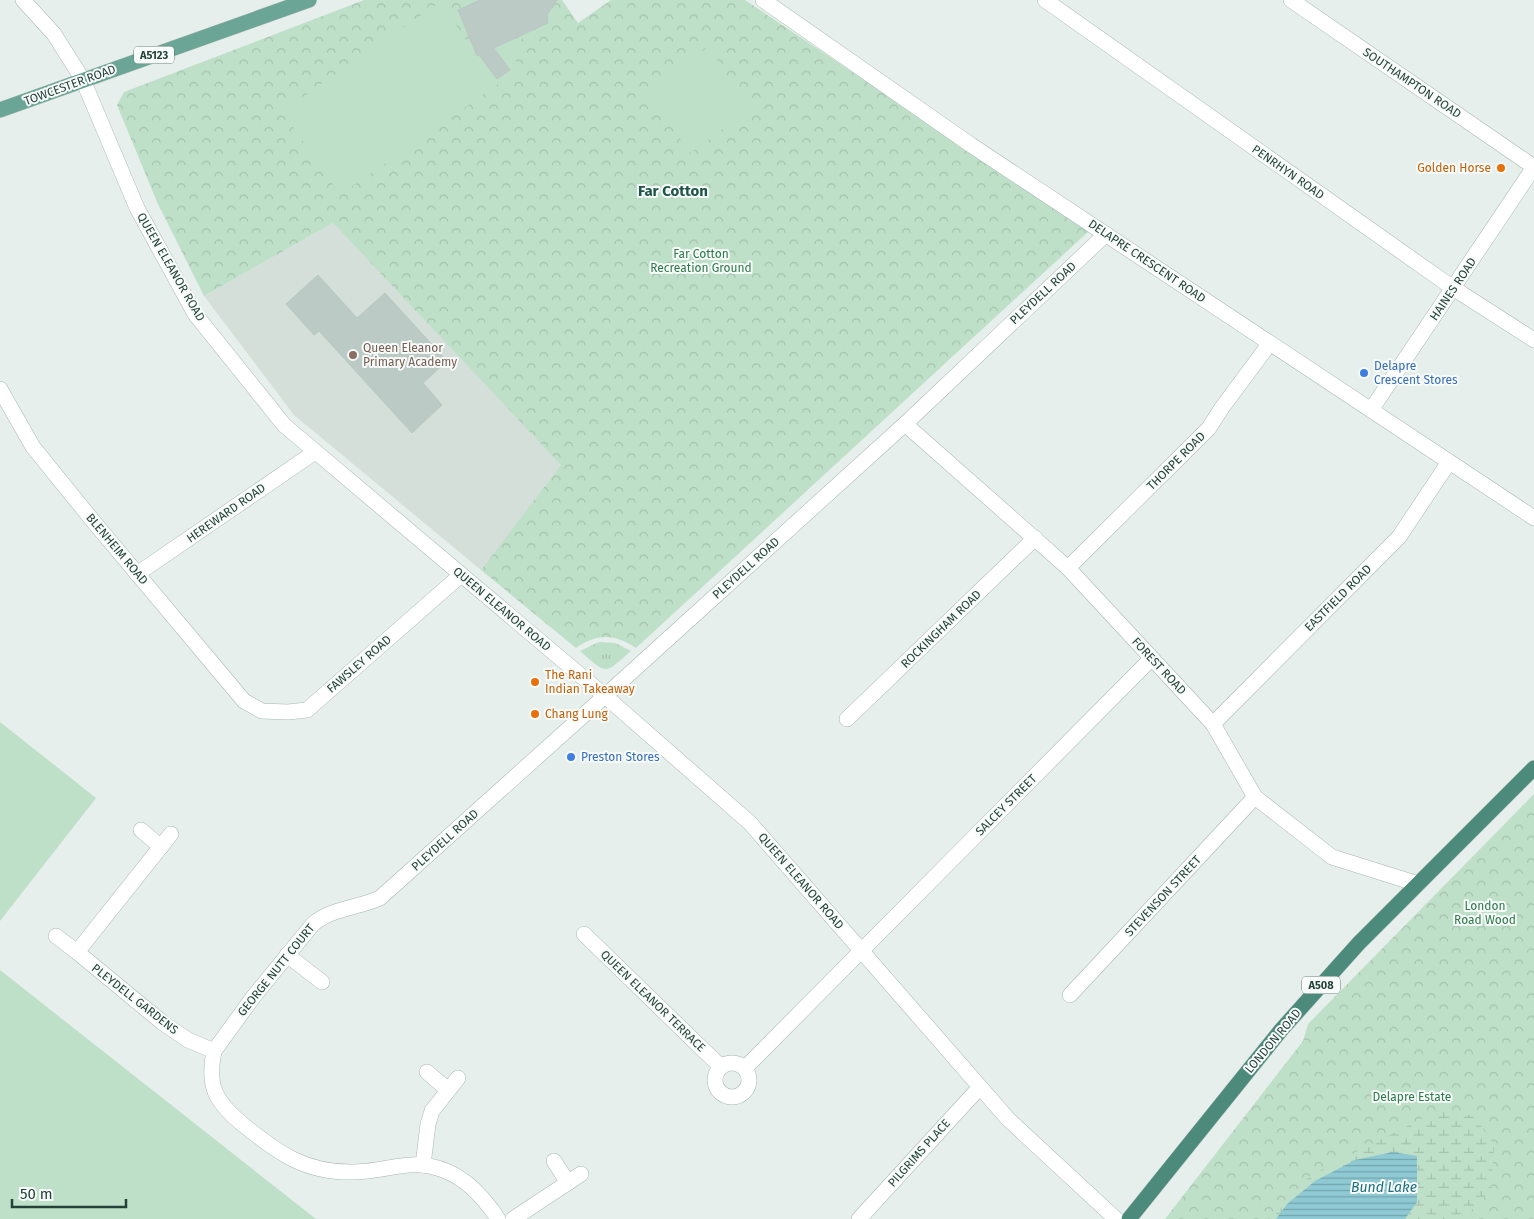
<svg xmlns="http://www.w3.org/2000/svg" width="1534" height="1219" font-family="'Fira Sans',sans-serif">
<defs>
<pattern id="grass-tufts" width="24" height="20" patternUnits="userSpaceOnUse" patternTransform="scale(1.25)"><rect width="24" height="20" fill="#bfe0c8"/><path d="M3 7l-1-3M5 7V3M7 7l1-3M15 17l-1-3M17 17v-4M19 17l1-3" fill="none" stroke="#a4c1ad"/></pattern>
<pattern id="forest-crowns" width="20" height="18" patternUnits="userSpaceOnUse" patternTransform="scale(1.25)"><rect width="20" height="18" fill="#bfe0c8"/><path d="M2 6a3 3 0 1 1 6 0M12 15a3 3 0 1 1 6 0" fill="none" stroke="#a4c1ad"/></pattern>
<pattern id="wetland-marsh" width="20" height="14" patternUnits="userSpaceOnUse" patternTransform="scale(1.25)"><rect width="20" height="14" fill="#bfe0c8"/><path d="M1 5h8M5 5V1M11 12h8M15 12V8" fill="none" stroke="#a4c1ad"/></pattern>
<pattern id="water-rules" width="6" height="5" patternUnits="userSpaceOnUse" patternTransform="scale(1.25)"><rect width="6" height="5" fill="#8ec9d4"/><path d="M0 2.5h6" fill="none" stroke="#74a5ad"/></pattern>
</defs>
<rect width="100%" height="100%" fill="#e6efeb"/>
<polygon fill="#d4dfda" points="333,223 562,465 481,570 294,415 204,296"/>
<path fill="url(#grass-tufts)" d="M599 642 615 643 631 651C603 675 608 675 580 651Z"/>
<g fill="url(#forest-crowns)">
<path d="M364 0H562L578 23 611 0H745L1089 231 636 648C614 634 598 633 576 648L481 570 561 465 333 223 204 296 157 202 117 105 124 92Z"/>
<polygon points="1534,794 1534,1219 1165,1219 1303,1041 1308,1024"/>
</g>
<polygon fill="url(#wetland-marsh)" points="1441,1109 1474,1116 1494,1145 1491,1191 1462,1219 1268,1219 1311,1175"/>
<g fill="#bfe0c8">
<polygon points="440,2 477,56 526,34 510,53 521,68 340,195 282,111"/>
<polygon points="708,47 751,109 690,153 647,91"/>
<polygon points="0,722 96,798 0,921"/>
<polygon points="0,970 316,1219 0,1219"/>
</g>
<polygon fill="url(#water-rules)" points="1393,1152 1417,1156 1417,1202 1405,1219 1276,1219 1287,1204 1315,1181 1355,1160"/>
<g fill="#bbcac4" stroke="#b8c9c2">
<polygon points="480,0 557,0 547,15 548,23 494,48 510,70 497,79 479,55 477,56 458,10"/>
<polygon points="318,275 357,318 385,293 447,361 423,383 442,405 412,433 319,331 314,335 286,304"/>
</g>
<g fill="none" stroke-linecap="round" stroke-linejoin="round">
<defs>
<g id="minor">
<polyline points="23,0 54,34 83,80 137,208 195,314 284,425 605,696 750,823 1008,1119 1116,1219"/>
<polyline points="763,0 971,145 1534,518"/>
<polyline points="1045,0 1453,288 1534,340"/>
<polyline points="1291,0 1534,167"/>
<polyline points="0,389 33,447 93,521 244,701 262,711 288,712 307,710 461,575"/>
<polyline points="1371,410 1534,167"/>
<polyline points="905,424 1068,568 1213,724 1255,797 1332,857 1418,884"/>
<polyline points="1068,568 1209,428 1221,409 1270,343"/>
<polyline points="137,574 315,452"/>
<polyline points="847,719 1035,538"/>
<polyline points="1213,724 1399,537 1449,462"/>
<polyline points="141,830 161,847"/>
<path d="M171 834 77 952 163 1023 188 1040 214 1051C207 1086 215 1101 241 1123 278 1153 306 1174 356 1172 390 1171 412 1157 446 1171 468 1180 485 1199 498 1219"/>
<polyline points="584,934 721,1067"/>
<polyline points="56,936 77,952"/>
<polyline points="287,955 322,982"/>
<polyline points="1070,995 1255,797"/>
<path d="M214 1051 254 996 313 924C332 908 358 908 380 898L605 696 905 424 1106 234"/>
<circle cx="732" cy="1080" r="17"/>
<polyline points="745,1068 1151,659"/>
<polyline points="427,1072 448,1090"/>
<polyline points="554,1161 568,1183"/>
<polyline points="423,1165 428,1124 432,1111 458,1078"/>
<polyline points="513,1219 581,1174"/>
<polyline points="859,1219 980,1087"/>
</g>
<polyline id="primary" points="0,110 309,0"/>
<polyline id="trunk" points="1129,1219 1281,1030 1359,943 1534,768"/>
</defs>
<use href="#minor" stroke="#a8b8b2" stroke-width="16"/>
<use href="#primary" stroke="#c2cac8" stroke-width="16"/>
<use href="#trunk" stroke="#c2cac8" stroke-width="16"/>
<use href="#minor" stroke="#fff" stroke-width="15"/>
<use href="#primary" stroke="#6aa596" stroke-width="15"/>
<use href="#trunk" stroke="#4c8a7c" stroke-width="15"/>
</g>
<g fill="#e8710a" stroke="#f7fbf9" stroke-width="2">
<circle cx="1501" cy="168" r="5"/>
<circle cx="535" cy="682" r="5"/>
<circle cx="535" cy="714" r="5"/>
</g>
<circle fill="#8d6e63" stroke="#f7fbf9" stroke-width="2" cx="353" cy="355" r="5"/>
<g fill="#3f7fe0" stroke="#f7fbf9" stroke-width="2">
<circle cx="1364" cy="373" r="5"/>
<circle cx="571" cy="757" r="5"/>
</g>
<g text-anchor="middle" stroke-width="4" stroke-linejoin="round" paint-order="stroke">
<g fill="#f7fbf9" stroke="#637a73" stroke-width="1">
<rect x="134" y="46.5" width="40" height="17" rx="4"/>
<rect x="1302" y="976.5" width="38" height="17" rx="4"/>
</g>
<g font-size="11" font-weight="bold" fill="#24423a">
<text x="154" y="59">A5123</text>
<text x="1321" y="989">A508</text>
</g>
<g font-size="12" fill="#24423a" stroke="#f7fbf9">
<text transform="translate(1412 83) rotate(34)" y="4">SOUTHAMPTON ROAD</text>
<text transform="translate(70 85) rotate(-20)" y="4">TOWCESTER ROAD</text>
<text transform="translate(1288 172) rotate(35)" y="4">PENRHYN ROAD</text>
<text transform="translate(1147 261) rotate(34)" y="4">DELAPRE CRESCENT ROAD</text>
<text transform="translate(171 267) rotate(60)" y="4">QUEEN ELEANOR ROAD</text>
<text transform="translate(1453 289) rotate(-56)" y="4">HAINES ROAD</text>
<text transform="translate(1043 293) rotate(-43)" y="4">PLEYDELL ROAD</text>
<text transform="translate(1176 461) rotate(-45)" y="4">THORPE ROAD</text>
<text transform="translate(226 513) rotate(-35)" y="4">HEREWARD ROAD</text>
<text transform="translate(117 549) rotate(50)" y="4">BLENHEIM ROAD</text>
<text transform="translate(746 568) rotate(-42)" y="4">PLEYDELL ROAD</text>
<text transform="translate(1338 598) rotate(-45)" y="4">EASTFIELD ROAD</text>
<text transform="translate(502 609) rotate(40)" y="4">QUEEN ELEANOR ROAD</text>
<text transform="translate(941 629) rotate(-44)" y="4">ROCKINGHAM ROAD</text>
<text transform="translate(359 664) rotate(-41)" y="4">FAWSLEY ROAD</text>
<text transform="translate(1159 666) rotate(47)" y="4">FOREST ROAD</text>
<text transform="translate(1006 805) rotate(-45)" y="4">SALCEY STREET</text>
<text transform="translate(445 840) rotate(-42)" y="4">PLEYDELL ROAD</text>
<text transform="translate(801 881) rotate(49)" y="4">QUEEN ELEANOR ROAD</text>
<text transform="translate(1163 896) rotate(-47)" y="4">STEVENSON STREET</text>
<text transform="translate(276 970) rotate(-51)" y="4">GEORGE NUTT COURT</text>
<text transform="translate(135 999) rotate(38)" y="4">PLEYDELL GARDENS</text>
<text transform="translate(653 1001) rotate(44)" y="4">QUEEN ELEANOR TERRACE</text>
<text transform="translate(1273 1041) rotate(-50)" y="4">LONDON ROAD</text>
<text transform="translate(919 1153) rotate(-48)" y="4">PILGRIMS PLACE</text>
</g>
<g font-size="12" fill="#c56008" stroke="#f7fbf9" text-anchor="start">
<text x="1491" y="172" text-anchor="end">Golden Horse</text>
<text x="545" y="679">The Rani<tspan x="545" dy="14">Indian Takeaway</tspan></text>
<text x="545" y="718">Chang Lung</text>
</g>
<g font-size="12" fill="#2d7a4b" stroke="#f7fbf9">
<text x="701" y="258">Far Cotton<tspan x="701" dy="14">Recreation Ground</tspan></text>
<text x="1485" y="910">London<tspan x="1485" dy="14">Road Wood</tspan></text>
<text x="1412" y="1101">Delapre Estate</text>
</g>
<g font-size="12" fill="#785e54" stroke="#f7fbf9" text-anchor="start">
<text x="363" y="352">Queen Eleanor<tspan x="363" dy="14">Primary Academy</tspan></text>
</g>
<g font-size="12" fill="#366cbe" stroke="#f7fbf9" text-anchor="start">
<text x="1374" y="370">Delapre<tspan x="1374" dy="14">Crescent Stores</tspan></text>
<text x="581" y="761">Preston Stores</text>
</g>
<g font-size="14" font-style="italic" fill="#1c6f80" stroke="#f7fbf9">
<text x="1384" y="1192">Bund Lake</text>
</g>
<g font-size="15" font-weight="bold" fill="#1f5548" stroke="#f7fbf9">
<text x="673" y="196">Far Cotton</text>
</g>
</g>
<path d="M12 1199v8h114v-8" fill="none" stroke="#24423a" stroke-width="2.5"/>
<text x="20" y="1199" font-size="15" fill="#24423a" stroke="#f7fbf9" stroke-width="4" paint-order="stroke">50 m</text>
</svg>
